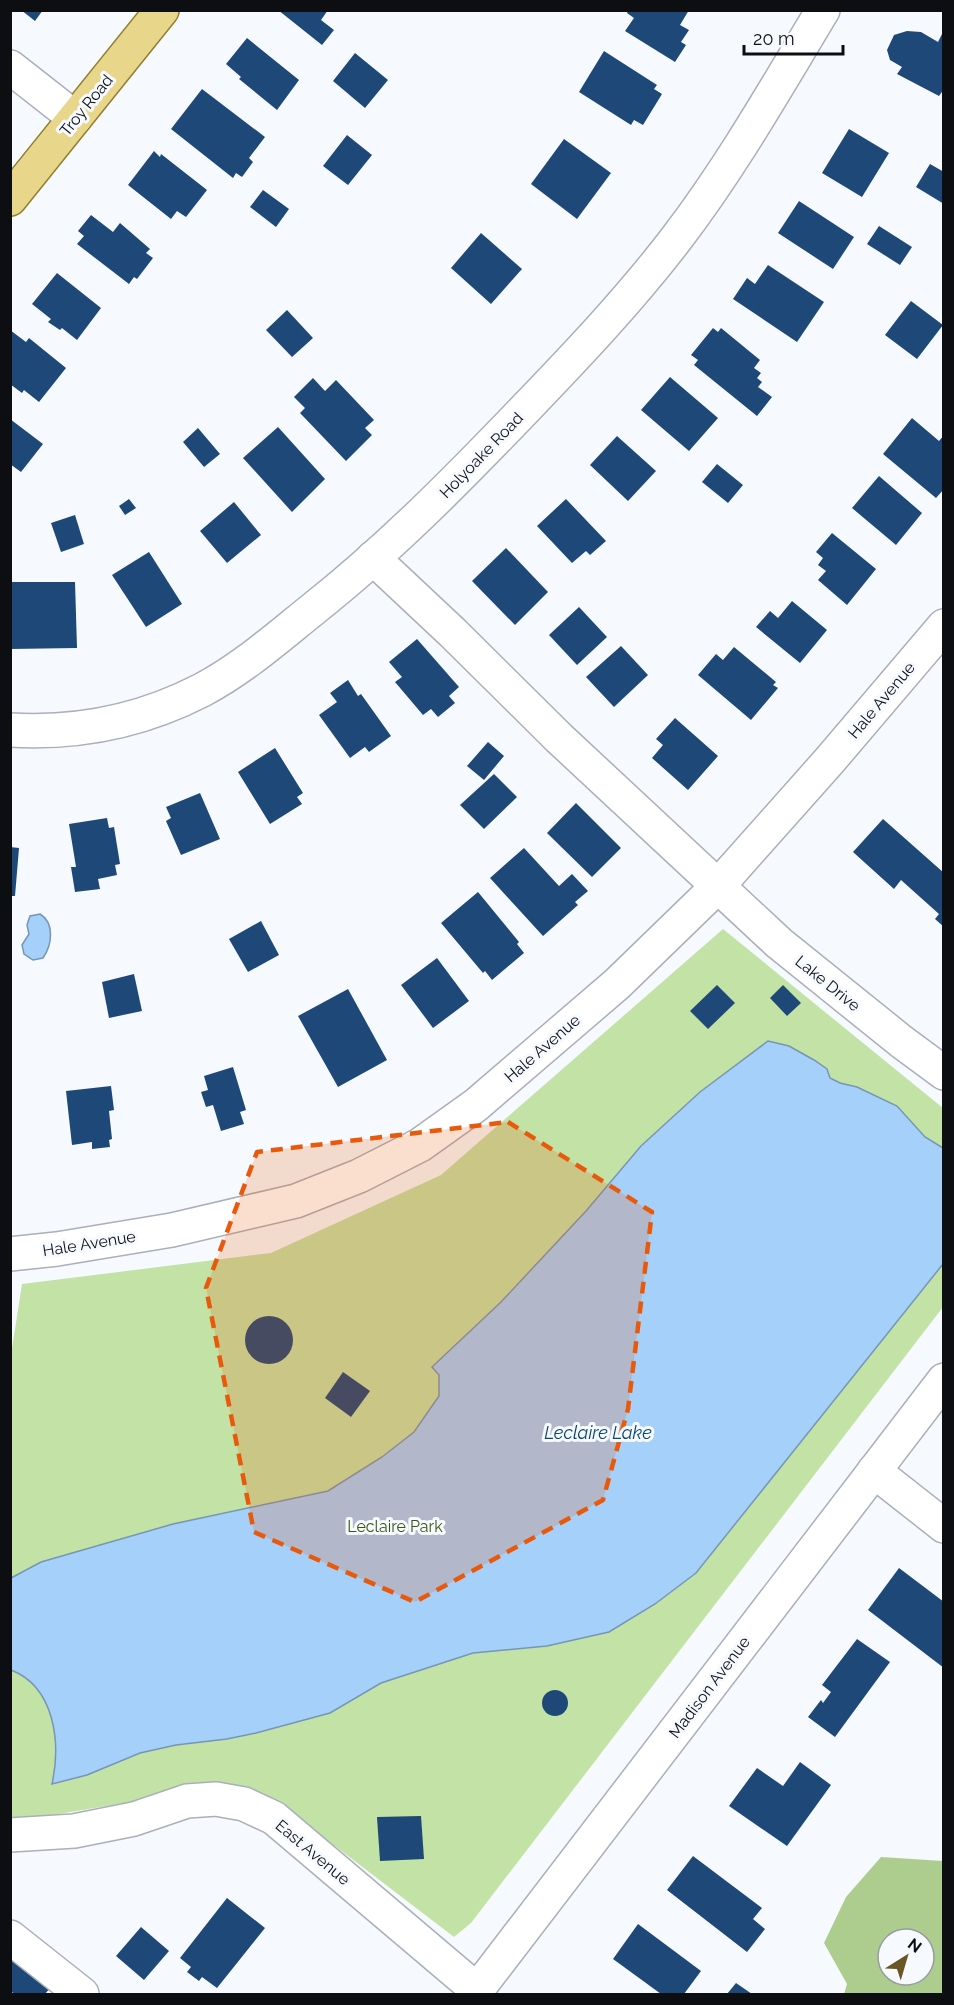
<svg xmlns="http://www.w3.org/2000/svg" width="954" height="2005" font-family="Raleway,sans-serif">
<rect width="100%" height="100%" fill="#f6fafe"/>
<polygon fill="#c3e3a6" points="723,929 943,1108 943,1307 471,1923 454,1937 284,1807 220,1787 11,1822 10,1361 22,1284 271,1253 441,1175"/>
<path fill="#accd8e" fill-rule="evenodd" d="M881 1857 943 1861V1994H844L847 1984 824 1943 846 1897ZM888 1939H924V1975H888Z"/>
<g fill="#a5d0f9" stroke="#7796b4" stroke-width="1.5">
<path d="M40 914C55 923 52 945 43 958L33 960 24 954 22 945 29 934 27 925 30 916Z"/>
<path d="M768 1041 789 1046 814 1060 827 1069 830 1078 840 1083 857 1087 897 1106 925 1137 943 1148V1264L696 1573 655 1604 609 1632 547 1646 473 1653 381 1683 330 1713 256 1733 227 1739 176 1745 140 1753 87 1775 52 1784C61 1743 55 1687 11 1670V1578L41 1562 173 1524 328 1491 382 1457 414 1432 439 1396V1375L432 1367 501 1302 586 1211 641 1146 700 1092Z"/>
</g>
<g fill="#1e4877">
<polygon points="21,10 43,10 35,21"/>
<polygon points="278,10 328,10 321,20 334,30 322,45"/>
<polygon points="628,10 689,10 680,25 689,30 681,42 686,45 675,62 625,31 634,18 627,13"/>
<polygon points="907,31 921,32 938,42 942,34 944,35 944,89 939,96 897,74 902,67 890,60 887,50 894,35"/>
<polygon points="247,38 299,80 277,110 239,79 241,77 226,64"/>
<polygon points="604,51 657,85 654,89 662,94 643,125 634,120 631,125 579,92"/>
<polygon points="355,53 388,80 365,108 333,81"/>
<polygon points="202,89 265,137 249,158 253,162 242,177 236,173 233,178 171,129"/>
<polygon points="849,129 889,153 862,197 822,173"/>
<polygon points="347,135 372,155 348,185 323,166"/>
<polygon points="564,139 611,173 577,219 531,184"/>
<polygon points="154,151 160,157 161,154 207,190 186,217 177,211 171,219 128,185"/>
<polygon points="930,164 944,172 944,204 916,187"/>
<polygon points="263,190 289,209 276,227 250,207"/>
<polygon points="799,201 854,237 833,269 778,233"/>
<polygon points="91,215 113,232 120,223 150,249 146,253 153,258 137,279 134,277 129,284 77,244 84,236 78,231"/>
<polygon points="879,226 912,247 900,265 867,244"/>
<polygon points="481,233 522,269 491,304 451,268"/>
<polygon points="768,265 824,302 797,342 733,299 747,278 755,284"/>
<polygon points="57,273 101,308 77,340 62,328 60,330 48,322 51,319 32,304"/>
<polygon points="911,301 943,325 917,359 885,335"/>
<polygon points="287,310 313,338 292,357 266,330"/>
<polygon points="713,328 718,332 721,328 760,360 754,368 761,373 757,378 762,382 758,387 772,397 757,416 694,365 698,360 691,355"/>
<polygon points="10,330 26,342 29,338 66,368 39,402 24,390 22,393 10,384"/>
<polygon points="670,377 718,418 689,451 641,410"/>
<polygon points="313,378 325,391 336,380 374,420 365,428 372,435 346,461 300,413 305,408 294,397"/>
<polygon points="912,418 939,441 944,435 944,489 936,498 883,454"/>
<polygon points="10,419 43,444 21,472 10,464"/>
<polygon points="278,427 325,479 292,512 243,458"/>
<polygon points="198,428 220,454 204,467 183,442"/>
<polygon points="617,436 656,471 628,501 590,465"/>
<polygon points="717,464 743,485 728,503 702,482"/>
<polygon points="879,476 922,513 896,545 852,508"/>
<polygon points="129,499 136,508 125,515 119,506"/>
<polygon points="566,499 606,541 590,555 586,551 572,563 537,526"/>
<polygon points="234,502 261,535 227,563 200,531"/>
<polygon points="75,515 84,544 61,552 51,523"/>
<polygon points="832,533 876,569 847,605 818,580 826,571 818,565 823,558 816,552"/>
<polygon points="506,548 548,592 515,625 472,581"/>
<polygon points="149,552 182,604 146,627 112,575"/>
<polygon points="10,582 75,582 77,648 10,649"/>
<polygon points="792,601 827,630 800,663 756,627 770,611 778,618"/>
<polygon points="579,607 607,637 577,665 549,635"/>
<polygon points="417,639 459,687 449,696 455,703 438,717 431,709 423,715 395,682 402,677 389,662"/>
<polygon points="621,646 648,675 614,707 586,677"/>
<polygon points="734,647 776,682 773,685 778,688 751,720 698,675 716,654 723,660"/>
<polygon points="348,680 358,696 361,694 391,736 369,752 365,747 350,758 319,715 337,702 330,693"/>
<polygon points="675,718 718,756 688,790 652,758 663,745 656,739"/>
<polygon points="488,742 504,756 484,780 467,766"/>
<polygon points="275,748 303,793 297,797 302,804 270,824 238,772"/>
<polygon points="494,774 517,797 484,829 460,805"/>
<polygon points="200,793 220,839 181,855 166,821 171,818 166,807"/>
<polygon points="576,803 621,848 592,877 547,833"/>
<polygon points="107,818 109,828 114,827 120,864 115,865 117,875 98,879 100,889 75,892 71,867 76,867 69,824"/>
<polygon points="883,819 944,873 944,927 935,919 939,914 901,880 894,889 853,852"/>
<polygon points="10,847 19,848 15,896 10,896"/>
<polygon points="524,848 559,886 572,874 588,891 575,902 578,905 543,936 490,878"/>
<polygon points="478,892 519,942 517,944 524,953 492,980 485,971 483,973 441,923"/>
<polygon points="261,921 279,955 248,972 229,939"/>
<polygon points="437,958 469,1001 433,1028 401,985"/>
<polygon points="134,974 142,1011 109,1018 102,982"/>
<polygon points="717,985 735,1003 708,1029 690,1011"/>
<polygon points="783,985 801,1003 787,1016 770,998"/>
<polygon points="348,989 387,1060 338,1087 298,1016"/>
<polygon points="233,1067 246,1110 240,1112 244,1124 221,1131 213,1105 206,1107 201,1092 208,1090 204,1076"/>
<polygon points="111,1086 114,1110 109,1111 112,1139 109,1140 110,1147 92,1149 92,1142 72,1145 66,1091"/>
<circle cx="269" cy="1340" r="24"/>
<polygon points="343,1372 370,1391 351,1417 325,1398"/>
<polygon points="899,1568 944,1602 944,1668 868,1610"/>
<polygon points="857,1639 890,1662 835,1737 808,1717 821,1700 823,1703 831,1692 822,1685"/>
<circle cx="555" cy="1703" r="13"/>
<polygon points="800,1762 831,1785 787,1846 729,1806 757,1768 783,1786"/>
<polygon points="421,1816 424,1859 380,1861 377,1817"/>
<polygon points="693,1856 762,1908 753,1919 765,1929 747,1952 667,1890"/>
<polygon points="227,1898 265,1928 217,1988 202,1977 199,1981 187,1972 191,1967 180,1958"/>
<polygon points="638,1924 701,1971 684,1994 661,1994 613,1959"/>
<polygon points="141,1927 169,1951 144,1980 116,1956"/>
<polygon points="19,1952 56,1981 45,1994 15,1994 10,1991 10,1963"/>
<polygon points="736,1983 752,1994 727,1994"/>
</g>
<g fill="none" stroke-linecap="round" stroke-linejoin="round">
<defs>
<g id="minor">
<polyline points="10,67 75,118"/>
<polyline points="373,558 453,633 559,738 779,943 902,1042 944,1073"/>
<path d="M10 730C77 734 142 721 202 690 242 669 277 638 312 610 389 549 457 480 526 408 578 354 630 299 676 239 731 167 776 88 823 10"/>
<polyline points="10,1254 57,1249 172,1230 296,1201 359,1176 420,1145 476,1105 617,984 718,886 830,760 944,626"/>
<polyline points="874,1471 944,1526"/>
<polyline points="10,1835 74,1831 134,1819 187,1801 216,1799 244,1804 274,1818 477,1990"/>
<polyline points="10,1937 82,1994"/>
<polyline points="474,1994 944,1380"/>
</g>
<polyline id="major" points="10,199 162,10"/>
</defs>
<use href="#minor" stroke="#a9b0ba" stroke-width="36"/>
<use href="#major" stroke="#917f2f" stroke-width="36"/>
<use href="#minor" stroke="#fff" stroke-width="33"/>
<use href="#major" stroke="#e8d78b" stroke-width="33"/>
</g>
<path fill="#e8590c" fill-opacity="0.2" stroke="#e8590c" stroke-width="4.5" stroke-dasharray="12 8" stroke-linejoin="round" d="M508 1122 652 1212 628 1409 603 1500 415 1602 254 1532 206 1288 257 1152Z"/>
<g text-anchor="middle" stroke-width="6" stroke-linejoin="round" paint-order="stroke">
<g font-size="16" fill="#0c0e12" stroke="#f6fafe">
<text transform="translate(86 105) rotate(-51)" y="6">Troy Road</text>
<text transform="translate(481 455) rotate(-46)" y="6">Holyoake Road</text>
<text transform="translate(881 700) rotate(-50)" y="6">Hale Avenue</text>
<text transform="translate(828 983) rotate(39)" y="6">Lake Drive</text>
<text transform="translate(542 1048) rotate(-41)" y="6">Hale Avenue</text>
<text transform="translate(89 1243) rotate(-9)" y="6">Hale Avenue</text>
<text transform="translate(709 1687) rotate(-53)" y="6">Madison Avenue</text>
<text transform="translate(313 1852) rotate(40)" y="6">East Avenue</text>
</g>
<g font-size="16" fill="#385514" stroke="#f6fafe">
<text x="395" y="1532">Leclaire Park</text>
</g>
<g font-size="18" font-style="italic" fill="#074674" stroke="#f6fafe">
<text x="598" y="1439">Leclaire Lake</text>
</g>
</g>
<rect width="954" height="2005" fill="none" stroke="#0c0e12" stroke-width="24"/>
<g transform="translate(906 1957) rotate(37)"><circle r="28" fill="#f6fafe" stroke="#989ca0" stroke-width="1.5"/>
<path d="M0-4.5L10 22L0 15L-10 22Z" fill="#695624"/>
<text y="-9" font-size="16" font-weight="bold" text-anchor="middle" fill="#0c0e12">N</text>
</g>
<path d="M744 45v9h99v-9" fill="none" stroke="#0c0e12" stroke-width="3"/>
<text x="753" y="45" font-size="18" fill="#0c0e12" stroke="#f6fafe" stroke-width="4.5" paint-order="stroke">20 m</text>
</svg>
